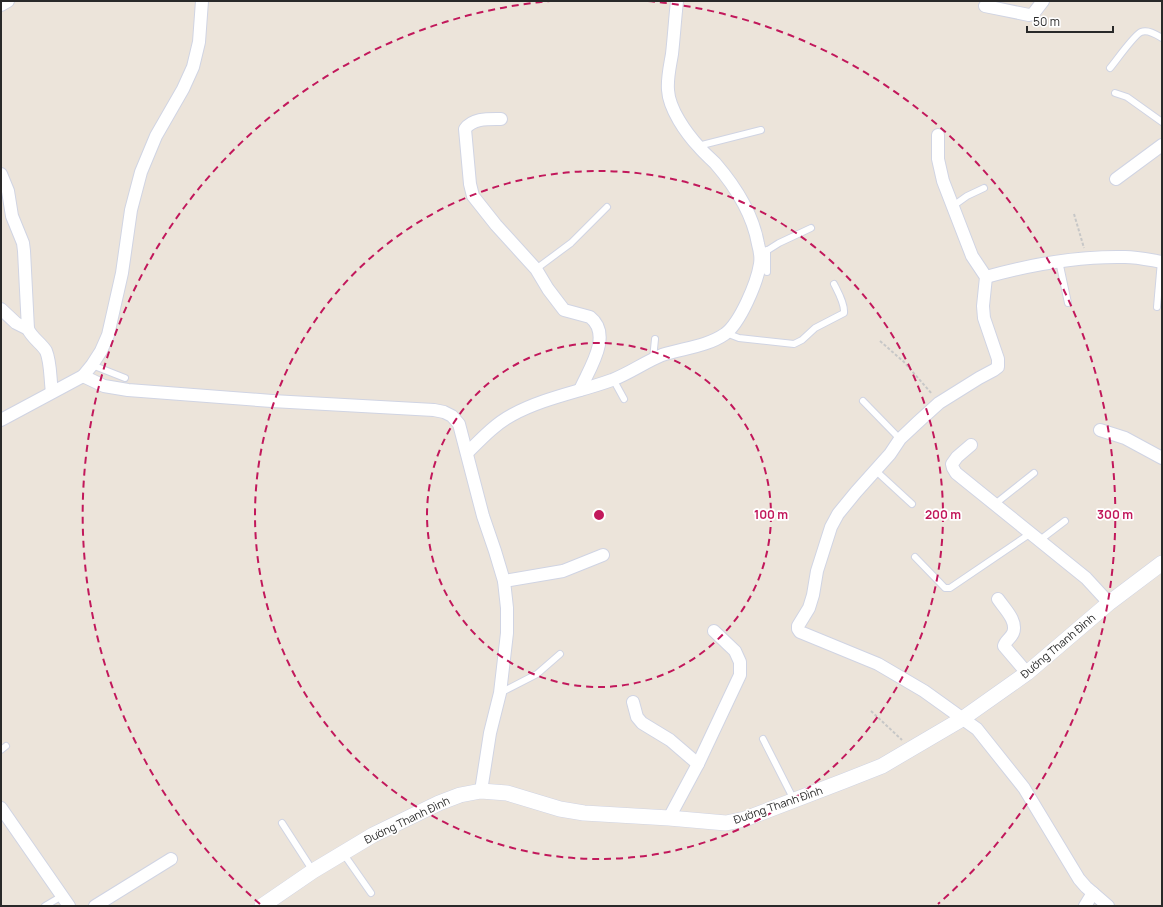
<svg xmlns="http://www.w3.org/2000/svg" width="1163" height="907" font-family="Manrope,sans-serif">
<rect width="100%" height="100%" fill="#ece4da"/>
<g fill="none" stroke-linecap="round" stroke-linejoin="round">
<defs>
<g id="service">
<path d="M1110 68C1116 61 1134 35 1141 32 1148 29 1157 35 1162 38"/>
<polyline points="1115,93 1127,97 1162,122"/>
<polyline points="698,146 761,130"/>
<polyline points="953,206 967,196 984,188"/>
<polyline points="760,255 779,243 811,228"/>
<polyline points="1059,261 1068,303"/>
<polyline points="536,269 571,243 607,207"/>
<polyline points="767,272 767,250"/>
<polyline points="1157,307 1161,261"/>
<path d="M726 333 739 338 794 344 802 340 815 328 844 313C845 304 838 292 834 284"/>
<polyline points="653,359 655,339"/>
<polyline points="92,365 125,378"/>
<polyline points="613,379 624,399"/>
<polyline points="863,401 900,439"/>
<polyline points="875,470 912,504"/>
<polyline points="995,504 1034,473"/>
<polyline points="1040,540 1065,521"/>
<polyline points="915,557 945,588 950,588 1031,533"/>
<polyline points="500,693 537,674 560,654"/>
<polyline points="763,739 794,800"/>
<polyline points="1,750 6,746"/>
<polyline points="282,823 313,871"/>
<polyline points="343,853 371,893"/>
<polyline points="45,906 62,896"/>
</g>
<g id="minor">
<polyline points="1,5 8,1"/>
<polyline points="985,6 1029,15 1033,14 1043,1"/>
<path d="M501 119C488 119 473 118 465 129L470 184 473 196 496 225 536 269 548 289 564 310 590 317C613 335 589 369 580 390"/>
<polyline points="938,135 938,159 943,181 972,256 986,277 983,306 984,318 998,359 998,367 994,370 979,378 939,403 918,422 900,439 890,454 856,492 838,514 831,527 817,571 813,595 809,608 798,626 798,629 800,632 805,634 878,664 924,691 977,729 1024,788 1079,879 1086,887 1108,906"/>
<path d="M1 174 8 191 12 216 23 243 24 251 28 329C32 338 41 343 46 351 51 363 50 379 52 392"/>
<polyline points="1116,179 1162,145"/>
<path d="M986 277C1032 264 1078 256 1125 257 1138 257 1150 260 1162 262"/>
<polyline points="1,309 16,323 28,329"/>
<polyline points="83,376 104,386 128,390 272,401 434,410 444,412 452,416 459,424 483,516 495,551 504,581 507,608 507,633 500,693 490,733 481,791"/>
<polyline points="1,420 83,376 92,365 101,351 108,335 122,273 131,210 141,172 156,136 183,89 193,67 199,42 202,1"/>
<polyline points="1100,430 1125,438 1162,458"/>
<polyline points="971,445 957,457 952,464 953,468 956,473 1086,578 1109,603"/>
<path d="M467 453C481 439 495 424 512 415 543 398 579 392 612 380 630 373 645 362 662 355 683 348 706 347 725 334 740 323 757 283 760 264 761 258 760 251 758 244 753 215 735 186 715 163 710 158 704 153 699 147 686 133 669 109 668 90 667 78 670 66 672 54 674 36 675 19 677 1"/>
<polyline points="504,581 563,571 603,555"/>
<path d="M998 599C1004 608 1018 621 1013 633 1011 638 1005 641 1004 646L1027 673"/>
<polyline points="633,702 637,717 642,723 670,740 698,764"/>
<polyline points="1,808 69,906"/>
<polyline points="669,818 698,764 740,675 740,662 735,651 714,631"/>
<polyline points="95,906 171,859"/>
<polyline points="1085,906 1093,893"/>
</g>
<polyline id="tertiary" points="262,906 313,871 373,835 439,803 460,795 481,791 507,793 560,809 584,813 669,818 726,823 745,819 844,781 882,766 962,719 1027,673 1109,603 1162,563"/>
</defs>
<use href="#service" stroke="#d0d4e3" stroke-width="8"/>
<use href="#minor" stroke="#d0d4e3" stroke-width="14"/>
<use href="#tertiary" stroke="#d0d4e3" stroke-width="16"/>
<g stroke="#c7c7c7" stroke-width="2" stroke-dasharray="3 2" stroke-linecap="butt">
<polyline points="1074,214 1084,248"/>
<polyline points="880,341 904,362 932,394"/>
<polyline points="871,711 902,740"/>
</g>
<use href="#service" stroke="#fff" stroke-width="6"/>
<use href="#minor" stroke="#fff" stroke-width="12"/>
<use href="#tertiary" stroke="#fff" stroke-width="15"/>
</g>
<g fill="none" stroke="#c2185b" stroke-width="2" stroke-dasharray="7 5">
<circle cx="599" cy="515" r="172"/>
<circle cx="599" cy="515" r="344"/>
<path d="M260 904A516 516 0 0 1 550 1M648 1A516 516 0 0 1 938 904"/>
</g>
<g text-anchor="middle" stroke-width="3.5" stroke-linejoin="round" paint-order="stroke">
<g font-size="11" fill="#292929" stroke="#fff">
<text transform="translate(1058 646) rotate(-40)" y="4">Đường Thanh Đình</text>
<text transform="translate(778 805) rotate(-19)" y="4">Đường Thanh Đình</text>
<text transform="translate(407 820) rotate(-26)" y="4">Đường Thanh Đình</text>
</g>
</g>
<circle cx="599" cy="515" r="6" fill="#c2185b" stroke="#fff" stroke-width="2"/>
<g font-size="12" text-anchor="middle" font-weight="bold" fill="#c2185b" stroke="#fff" stroke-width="3.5" stroke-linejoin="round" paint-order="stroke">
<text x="771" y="519">100 m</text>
<text x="943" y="519">200 m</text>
<text x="1115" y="519">300 m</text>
</g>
<rect width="1163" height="907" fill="none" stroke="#292929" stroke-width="4"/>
<path d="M1027 26v6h86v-6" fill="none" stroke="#292929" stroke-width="2"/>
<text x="1033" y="26" font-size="12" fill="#292929" stroke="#ffffff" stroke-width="3" paint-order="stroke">50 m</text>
</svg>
